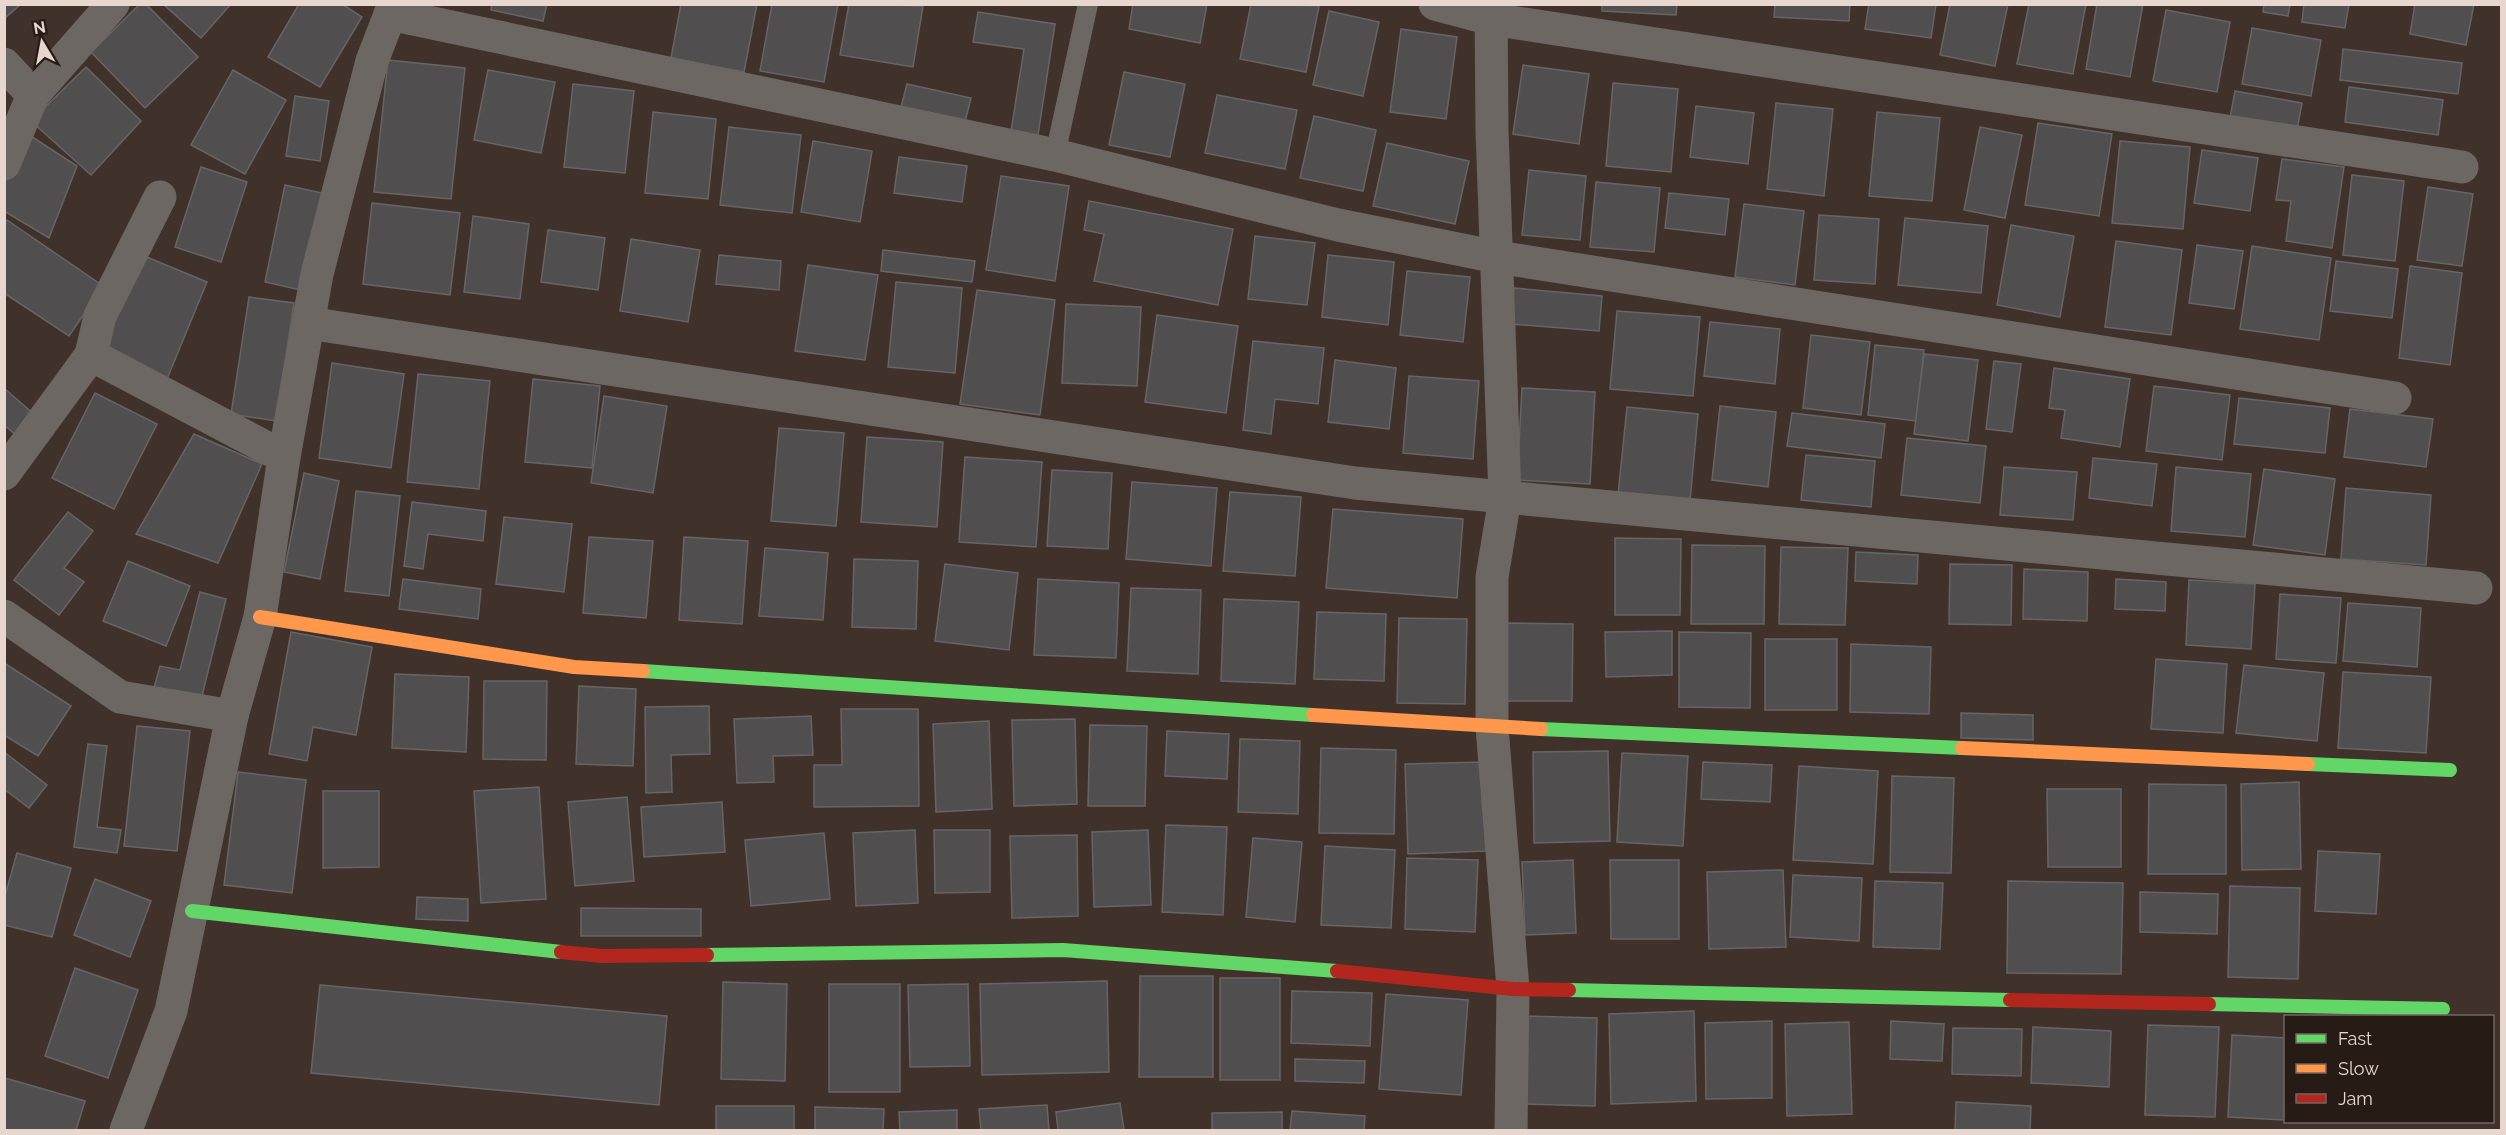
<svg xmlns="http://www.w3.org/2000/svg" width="2506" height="1135" font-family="Raleway,sans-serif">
<rect width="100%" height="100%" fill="#40322a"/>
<g fill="#504e4e" stroke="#666565" stroke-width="1.5">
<polygon points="4,4 21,4 4,19"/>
<polygon points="140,4 146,4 198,57 145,108 91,52"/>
<polygon points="163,4 231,4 201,38"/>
<polygon points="299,4 342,4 362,17 320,87 268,57"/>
<polygon points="492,4 547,4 543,21 491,10"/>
<polygon points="681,4 757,4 744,72 671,58"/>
<polygon points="772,4 838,4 824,82 760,71"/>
<polygon points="849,4 923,6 913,67 840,55"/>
<polygon points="1133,4 1207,4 1200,43 1129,29"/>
<polygon points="1251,4 1319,6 1306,72 1240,59"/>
<polygon points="1602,4 1677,4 1676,15 1602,11"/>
<polygon points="1775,4 1850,4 1849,21 1774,17"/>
<polygon points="1869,4 1936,4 1931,38 1865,29"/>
<polygon points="1950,4 2008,4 1995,66 1940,55"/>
<polygon points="2029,4 2086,4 2073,74 2017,64"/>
<polygon points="2097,4 2143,4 2130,77 2086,69"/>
<polygon points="2264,4 2290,4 2288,16 2263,12"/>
<polygon points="2304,4 2349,4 2345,28 2302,22"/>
<polygon points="2415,4 2474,4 2466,45 2410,34"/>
<polygon points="2166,10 2230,22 2217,92 2153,81"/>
<polygon points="1329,11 1379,22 1363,96 1313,85"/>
<polygon points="978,12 1055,24 1038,135 1011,131 1024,49 973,42"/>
<polygon points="2252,28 2321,40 2311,96 2242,84"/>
<polygon points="1401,29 1457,37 1446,119 1390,112"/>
<polygon points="2343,49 2462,63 2458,94 2340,80"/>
<polygon points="388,60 465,68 451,199 374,192"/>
<polygon points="1523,65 1589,74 1579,144 1513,134"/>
<polygon points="86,67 141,121 91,175 31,121"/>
<polygon points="233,70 286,100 245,174 191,145"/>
<polygon points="488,70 555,82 541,153 474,140"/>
<polygon points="1124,72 1185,84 1170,157 1109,145"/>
<polygon points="1613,83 1678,89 1671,172 1606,166"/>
<polygon points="573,84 634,91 625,173 564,167"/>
<polygon points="907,84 971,98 964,126 900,111"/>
<polygon points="2349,87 2443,100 2438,135 2345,122"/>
<polygon points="2235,91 2302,103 2296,135 2229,123"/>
<polygon points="1217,95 1297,110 1285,169 1205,153"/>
<polygon points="295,96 329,101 320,161 286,156"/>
<polygon points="1776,103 1833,109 1824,196 1767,189"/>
<polygon points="1696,106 1754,113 1748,164 1690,157"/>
<polygon points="653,112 716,119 708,199 645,193"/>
<polygon points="1877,112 1940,118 1932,201 1869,196"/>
<polygon points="1314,116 1376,130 1363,191 1300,178"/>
<polygon points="2038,123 2112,134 2099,216 2025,205"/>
<polygon points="729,127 801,135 792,213 720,205"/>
<polygon points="1980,127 2022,135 2005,218 1964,210"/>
<polygon points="20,129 77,166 49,238 4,211 4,183"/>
<polygon points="813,141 872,151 860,222 801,212"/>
<polygon points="2120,141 2190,147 2183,229 2112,223"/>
<polygon points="1387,143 1469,161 1455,224 1373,206"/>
<polygon points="2202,150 2258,158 2250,211 2194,203"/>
<polygon points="899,157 967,166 962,202 894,193"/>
<polygon points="2282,159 2344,167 2332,248 2286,241 2291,201 2276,200"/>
<polygon points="201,167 247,182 221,262 175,247"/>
<polygon points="1529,170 1586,176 1580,240 1522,235"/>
<polygon points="2352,175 2404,181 2395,261 2343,255"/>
<polygon points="1001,176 1069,186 1055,281 986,270"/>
<polygon points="1596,182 1660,188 1654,252 1590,247"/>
<polygon points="285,185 322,193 301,290 265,282"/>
<polygon points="2428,187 2473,194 2462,266 2417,260"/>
<polygon points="1669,193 1729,199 1725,235 1665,228"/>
<polygon points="1089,201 1233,229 1218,305 1094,281 1104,234 1084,230"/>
<polygon points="372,203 460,213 450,295 363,284"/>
<polygon points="1744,204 1804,211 1795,285 1735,277"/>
<polygon points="1819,215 1879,219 1875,284 1814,280"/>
<polygon points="473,216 529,224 520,299 464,292"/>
<polygon points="1905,218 1988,226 1981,293 1898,285"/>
<polygon points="7,220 103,286 69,336 4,293 4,224"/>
<polygon points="2011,225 2074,236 2060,317 1997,305"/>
<polygon points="548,230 605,238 598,290 541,282"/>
<polygon points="1255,236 1315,243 1307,305 1248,299"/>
<polygon points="631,239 700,250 688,322 620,311"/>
<polygon points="2116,241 2182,250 2171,335 2105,327"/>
<polygon points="2197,245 2243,251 2234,309 2189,303"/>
<polygon points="2252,246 2331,258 2319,340 2240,329"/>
<polygon points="883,250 975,261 972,282 881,271"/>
<polygon points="137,253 207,282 167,379 96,351"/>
<polygon points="719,255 781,261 779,290 716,284"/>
<polygon points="1328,255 1394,262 1388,325 1322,317"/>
<polygon points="2336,261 2398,269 2392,318 2330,311"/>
<polygon points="808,265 878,275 865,360 795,351"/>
<polygon points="2410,266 2462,273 2450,365 2399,358"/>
<polygon points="1407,271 1470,277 1463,342 1400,335"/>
<polygon points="896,282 962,288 955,373 888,367"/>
<polygon points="1514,288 1602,296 1599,331 1511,324"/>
<polygon points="977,290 1055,300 1040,415 960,404"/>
<polygon points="249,297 294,303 276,421 231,414"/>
<polygon points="1066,304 1141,307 1137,386 1062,383"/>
<polygon points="1617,311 1700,317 1693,396 1610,389"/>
<polygon points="1157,315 1238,326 1226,413 1145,402"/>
<polygon points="1710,322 1780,329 1775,384 1704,376"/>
<polygon points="1811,335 1870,342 1861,415 1803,408"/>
<polygon points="1253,341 1324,348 1318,404 1275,399 1271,434 1243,430"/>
<polygon points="1875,345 1924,350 1916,421 1868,415"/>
<polygon points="1924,354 1978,360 1968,441 1914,434"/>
<polygon points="1335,360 1396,368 1389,429 1328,422"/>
<polygon points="1994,361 2021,364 2012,432 1986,429"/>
<polygon points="332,363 404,374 391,468 319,458"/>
<polygon points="2054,368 2130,379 2120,447 2061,438 2065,410 2049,408"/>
<polygon points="418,374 490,381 479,489 407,482"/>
<polygon points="1409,376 1479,381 1473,459 1403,453"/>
<polygon points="533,379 600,386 592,468 525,462"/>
<polygon points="2154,386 2230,395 2222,460 2146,451"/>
<polygon points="4,388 36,416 17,436 4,425"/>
<polygon points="1522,388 1595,392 1590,484 1517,480"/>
<polygon points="95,393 157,424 114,509 52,478"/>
<polygon points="604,396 667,406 653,493 591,483"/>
<polygon points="2239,398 2330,408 2325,453 2234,444"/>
<polygon points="1720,406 1776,412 1768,487 1712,480"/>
<polygon points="1627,407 1698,414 1690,501 1618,495"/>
<polygon points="2350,409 2433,419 2426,467 2344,457"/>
<polygon points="1792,413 1885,424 1881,458 1787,446"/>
<polygon points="779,428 844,433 836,526 771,521"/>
<polygon points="194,434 262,464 218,563 136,534"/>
<polygon points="867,437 943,442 937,527 861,522"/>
<polygon points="1907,438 1986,446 1980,503 1901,495"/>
<polygon points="1806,455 1875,461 1871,507 1801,500"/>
<polygon points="965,457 1042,462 1036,547 959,542"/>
<polygon points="2093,458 2157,464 2152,506 2089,498"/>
<polygon points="2004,467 2077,472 2073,520 2000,515"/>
<polygon points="2176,467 2251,474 2245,537 2171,531"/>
<polygon points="2264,469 2335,479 2325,555 2253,545"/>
<polygon points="1052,470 1112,473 1108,549 1047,546"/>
<polygon points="304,473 339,481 320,579 284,572"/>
<polygon points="1132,482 1217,488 1211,566 1126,559"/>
<polygon points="2346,488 2431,495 2426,565 2341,559"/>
<polygon points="356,491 400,496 389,596 345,591"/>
<polygon points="1230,492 1301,497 1295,576 1223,571"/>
<polygon points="412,502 486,511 483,541 428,534 423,569 404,566"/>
<polygon points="1333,509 1463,519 1457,598 1326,588"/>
<polygon points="68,512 93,531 64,568 84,582 59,615 14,580"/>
<polygon points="504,517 572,524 564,592 496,584"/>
<polygon points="589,537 653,541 646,618 583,613"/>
<polygon points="684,537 748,541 742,624 679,620"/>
<polygon points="1615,538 1681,539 1680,615 1615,615"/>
<polygon points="1692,545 1765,546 1764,624 1691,624"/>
<polygon points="1781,547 1848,548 1845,625 1779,624"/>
<polygon points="765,548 828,553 823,620 759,616"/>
<polygon points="1856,552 1918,555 1917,584 1855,581"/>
<polygon points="854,559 918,561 916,629 852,627"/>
<polygon points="128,561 190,586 166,646 103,621"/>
<polygon points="945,564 1018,573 1009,650 935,641"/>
<polygon points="1950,564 2012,565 2011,625 1949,624"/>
<polygon points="2024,569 2088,572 2087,621 2023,619"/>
<polygon points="403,579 481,589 478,619 399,609"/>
<polygon points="1038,579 1119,583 1116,658 1034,655"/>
<polygon points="2116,579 2166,582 2165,611 2115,609"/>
<polygon points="2189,580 2255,584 2251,649 2186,645"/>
<polygon points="1131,588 1201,590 1198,674 1127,671"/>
<polygon points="200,592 226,599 201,700 154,688 160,666 180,670"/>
<polygon points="2280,594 2341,598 2336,663 2276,659"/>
<polygon points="1224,599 1299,602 1295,684 1221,681"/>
<polygon points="2348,603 2421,608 2417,667 2343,661"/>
<polygon points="1317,612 1386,614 1384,681 1314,679"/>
<polygon points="1399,618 1467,619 1465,704 1397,703"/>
<polygon points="1505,623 1573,624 1572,701 1504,701"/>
<polygon points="1672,631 1672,675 1606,677 1605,632"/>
<polygon points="291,632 372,647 356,735 313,727 307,761 269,754"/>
<polygon points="1679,632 1751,633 1750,708 1679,707"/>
<rect x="1765" y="639" width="72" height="71"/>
<polygon points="1851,644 1931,647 1929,714 1850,712"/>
<polygon points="2156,659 2227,664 2223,733 2151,729"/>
<polygon points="4,663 71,706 38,756 4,735"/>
<polygon points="2244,665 2324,673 2317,741 2236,733"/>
<polygon points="2343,672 2431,677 2426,753 2338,748"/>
<polygon points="395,674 469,677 466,752 392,748"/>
<polygon points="484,681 547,681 546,760 483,759"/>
<polygon points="579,686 636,689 633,766 576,764"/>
<polygon points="709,706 710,754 671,755 672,792 646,793 645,707"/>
<polygon points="841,709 918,709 919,806 814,807 814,765 842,765"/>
<polygon points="1961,713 2033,715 2033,740 1961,738"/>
<polygon points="811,716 813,755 773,756 774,782 737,783 734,719"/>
<polygon points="1075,719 1077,804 1014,806 1012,720"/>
<polygon points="989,721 992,809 936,812 933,724"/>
<polygon points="1090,725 1147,726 1145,806 1088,806"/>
<polygon points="137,726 190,731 177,851 124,846"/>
<polygon points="1167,731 1229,734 1227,779 1165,776"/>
<polygon points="1240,739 1300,741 1298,814 1238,812"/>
<polygon points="88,744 107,746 97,827 121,830 117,853 74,847"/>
<polygon points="1321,748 1396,750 1394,834 1319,833"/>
<polygon points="1608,751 1610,841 1534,843 1533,752"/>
<polygon points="4,752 47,785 29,808 4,789"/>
<polygon points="1622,753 1688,756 1683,846 1617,842"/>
<polygon points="1483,762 1486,851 1408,854 1405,764"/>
<polygon points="1703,762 1772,765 1770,802 1701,799"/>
<polygon points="1799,766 1878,771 1873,864 1793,860"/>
<polygon points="238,772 306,780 292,893 224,885"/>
<polygon points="1892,776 1954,778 1951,873 1890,872"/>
<polygon points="2299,782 2301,869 2242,870 2241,784"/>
<polygon points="2149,784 2226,785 2226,874 2148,874"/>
<polygon points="539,787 546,899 481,903 474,791"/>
<polygon points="2047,789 2121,789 2121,867 2048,867"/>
<polygon points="323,791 379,791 379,867 323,868"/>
<polygon points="627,797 634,881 575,886 568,802"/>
<polygon points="722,802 725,852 644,857 641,807"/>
<polygon points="1166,825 1227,827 1223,915 1162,912"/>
<polygon points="915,830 918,903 856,906 853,833"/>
<polygon points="934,830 990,830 990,892 935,893"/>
<polygon points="1148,830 1151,905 1094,907 1092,832"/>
<polygon points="824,833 830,899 751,906 745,840"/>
<polygon points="1077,835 1078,916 1012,918 1010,836"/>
<polygon points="1253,838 1302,842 1295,922 1246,917"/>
<polygon points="1325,846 1395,850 1391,928 1321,925"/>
<polygon points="2318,851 2380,854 2376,914 2315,911"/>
<polygon points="17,853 71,868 52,937 4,925 4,899"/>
<polygon points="1407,858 1478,860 1475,932 1405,929"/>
<polygon points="1573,860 1576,933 1525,935 1522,862"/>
<polygon points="1610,860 1679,860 1679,939 1611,939"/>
<polygon points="1783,870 1786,947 1709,949 1707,872"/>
<polygon points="1793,875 1862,878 1859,941 1790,937"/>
<polygon points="95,879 151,901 130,957 74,935"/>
<polygon points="1875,881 1943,883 1940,949 1873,947"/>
<polygon points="2008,881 2123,883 2121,974 2007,973"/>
<polygon points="2230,886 2300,888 2298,979 2228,977"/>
<polygon points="2140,892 2218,894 2217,934 2140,932"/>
<polygon points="417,897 468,899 468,921 416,919"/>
<polygon points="581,908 701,909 701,936 581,936"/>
<polygon points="75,968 138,990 108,1078 45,1056"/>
<polygon points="1140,976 1213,976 1213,1077 1139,1077"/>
<rect x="1220" y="978" width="60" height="102"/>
<polygon points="1107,981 1109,1072 982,1075 980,984"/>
<polygon points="723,982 787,984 785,1081 721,1079"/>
<rect x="829" y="984" width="71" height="108"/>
<polygon points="968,984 970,1066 910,1067 908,985"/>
<polygon points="320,985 667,1016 659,1105 311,1073"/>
<polygon points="1292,991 1372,993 1370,1046 1291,1043"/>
<polygon points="1386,994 1468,1000 1461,1095 1379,1089"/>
<polygon points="1694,1011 1696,1101 1611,1104 1609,1014"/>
<polygon points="1525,1016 1597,1018 1595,1106 1522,1104"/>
<polygon points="1772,1021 1772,1098 1706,1099 1705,1023"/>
<polygon points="1891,1021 1944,1024 1942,1061 1890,1059"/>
<polygon points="1849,1022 1852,1114 1787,1116 1785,1024"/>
<polygon points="2148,1025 2219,1027 2215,1117 2145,1115"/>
<polygon points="2033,1027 2111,1031 2109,1087 2031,1083"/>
<polygon points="1953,1028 2022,1029 2021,1076 1952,1074"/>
<polygon points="2232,1035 2286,1038 2284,1120 2228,1117"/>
<polygon points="1295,1059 1365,1061 1364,1083 1295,1081"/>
<polygon points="5,1078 85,1101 76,1130 4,1130"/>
<polygon points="1956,1102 2031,1106 2030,1130 1955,1130"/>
<polygon points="1120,1103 1124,1130 1058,1130 1056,1112"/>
<polygon points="1047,1105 1049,1130 981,1130 979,1109"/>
<rect x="716" y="1106" width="78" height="24"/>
<polygon points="815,1107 884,1109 883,1130 815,1130"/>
<polygon points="957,1110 957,1130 900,1130 899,1112"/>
<polygon points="1292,1111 1365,1116 1364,1130 1290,1130"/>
<polygon points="1282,1112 1282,1130 1212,1130 1212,1113"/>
</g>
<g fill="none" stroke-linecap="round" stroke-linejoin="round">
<polyline stroke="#6c6763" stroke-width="20" points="1055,155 1088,4"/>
<g stroke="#6c6763" stroke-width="33">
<polyline points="1435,4 1491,19 2462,167"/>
<polyline points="1491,4 1492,130 1505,498 1492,577 1492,727 1513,989 1511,1130"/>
<polyline points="390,14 1055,155 1338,225 1497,257 2395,398"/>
<polyline points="4,64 33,95"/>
<polyline points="4,164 33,95 113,4"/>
<polyline points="308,323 1355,483 2476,588"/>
<polyline points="91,355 284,457"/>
<polyline points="4,474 91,355 100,316 160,197"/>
<polyline points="4,616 120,697 232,716"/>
<polyline points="126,1130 171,1011 232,716 260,617 284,457 317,274 372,61 394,4"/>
</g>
<g stroke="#63d668" stroke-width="14">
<polyline points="643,671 1313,715"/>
<polyline points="1541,729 1962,748"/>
<polyline points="2308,764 2450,770"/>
<polyline points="192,911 561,952"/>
<polyline points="707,955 1063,950 1337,971"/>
<polyline points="1569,990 2010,1000"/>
<polyline points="2209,1004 2443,1009"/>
</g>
<g stroke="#ff974d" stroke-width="14">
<polyline points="260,617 574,667 643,671"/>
<polyline points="1313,715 1541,729"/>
<polyline points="1962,748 2308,764"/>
</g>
<g stroke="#b3261e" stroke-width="14">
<polyline points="561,952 602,956 707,955"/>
<polyline points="1337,971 1513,989 1569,990"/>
<polyline points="2010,1000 2209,1004"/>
</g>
</g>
<rect width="2506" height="1135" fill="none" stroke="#e7d7ce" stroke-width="12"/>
<rect x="2284" y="1015" width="210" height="108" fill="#261b15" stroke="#73665f" stroke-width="1.5"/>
<rect x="2296" y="1034" width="30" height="9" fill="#63d668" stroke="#73665f" stroke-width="1.5"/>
<text x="2338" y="1045" font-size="18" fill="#e7d7ce">Fast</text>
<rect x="2296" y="1064" width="30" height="9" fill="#ff974d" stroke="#73665f" stroke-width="1.5"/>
<text x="2338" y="1075" font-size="18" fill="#e7d7ce">Slow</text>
<rect x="2296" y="1094" width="30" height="9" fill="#b3261e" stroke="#73665f" stroke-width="1.5"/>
<text x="2338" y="1105" font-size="18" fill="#e7d7ce">Jam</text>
<g transform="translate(42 42) rotate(350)" stroke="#261b15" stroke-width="4.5" paint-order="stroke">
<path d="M0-4.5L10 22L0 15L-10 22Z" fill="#e7d7ce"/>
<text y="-9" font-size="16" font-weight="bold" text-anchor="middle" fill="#e7d7ce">N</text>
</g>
</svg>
